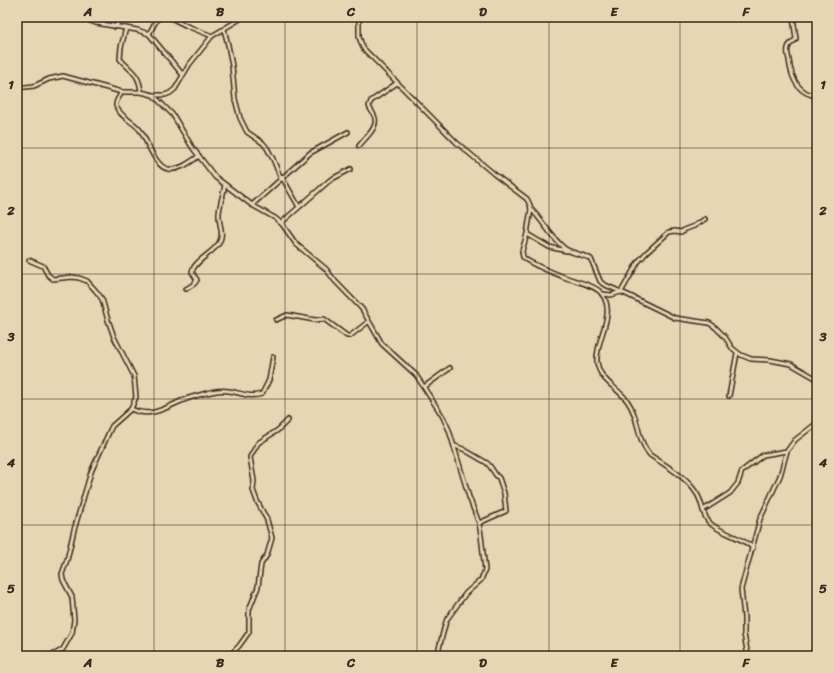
<svg xmlns="http://www.w3.org/2000/svg" width="834" height="673" font-family="Sriracha,sans-serif">
<rect width="100%" height="100%" fill="#e8d5b3"/>
<filter id="ink" filterUnits="userSpaceOnUse"><feTurbulence type="fractalNoise" baseFrequency=".025" numOctaves="2"/><feDisplacementMap in="SourceGraphic" scale="8" xChannelSelector="R" yChannelSelector="G"/><feConvolveMatrix kernelMatrix="1 2 1 2 8 2 1 2 1" color-interpolation-filters="sRGB"/></filter>
<g filter="url(#ink)">
<g fill="none" stroke-linecap="round" stroke-linejoin="round">
<defs>
<g id="minor">
<polyline points="79,17 96,23 137,30 149,34 182,74"/>
<polyline points="169,17 187,26 212,36"/>
<path d="M359 17V37L363 48 457 143 494 174 527 199 530 205 531 209 527 234 522 251 523 257 525 259C535 266 552 272 564 277 574 281 596 285 602 294 617 315 595 339 597 362 600 382 618 387 628 402 640 419 636 439 650 455 666 466 687 477 697 494 703 503 702 517 711 524 723 534 742 537 753 548"/>
<path d="M793 17 796 39C794 42 789 43 788 48 787 51 788 56 789 60 791 77 798 94 817 96"/>
<polyline points="115,27 122,17"/>
<path d="M126 28 121 47 120 59C132 73 139 73 141 92"/>
<polyline points="224,29 228,45 232,66 235,99 240,118 247,132 263,143 267,148 273,159 281,179"/>
<polyline points="149,34 158,17"/>
<polyline points="17,88 34,86 49,79 63,76 122,92 141,92 153,95 173,115 192,147 215,177 252,205 275,218 282,224 296,244 326,269 335,281 362,309 382,344 416,375 443,417 449,430 469,497 479,523 481,535 485,570 481,580 466,593 447,619 445,625 437,656"/>
<path d="M122 92C120 96 115 101 116 106 119 116 134 122 140 130 147 140 155 167 168 169 179 171 190 162 199 156"/>
<polyline points="153,95 165,95 170,93 175,89 189,65 212,36 240,19"/>
<path d="M359 146C364 139 378 128 375 118 374 113 370 110 369 106L371 101 397 83"/>
<polyline points="282,177 299,207"/>
<polyline points="252,205 310,153 348,132"/>
<path d="M531 209C543 221 551 237 564 248 572 254 583 254 591 259L600 281 603 284 628 295 675 318 709 323 715 327 725 337 732 348 741 355 751 359 770 360 791 364 817 379"/>
<polyline points="281,223 330,180 351,169"/>
<polyline points="527,234 549,247 567,251"/>
<polyline points="29,260 43,266 48,275 53,279 72,277 79,278 87,281 96,291 102,299 107,317 114,337 134,376 136,397 131,409 112,426 110,430 91,472 74,530 67,560 62,574 63,580 72,597 74,620 72,633 63,649 57,653 47,656"/>
<path d="M186 289 194 284 197 280 192 272C194 261 213 253 219 243 225 233 218 224 219 213 220 204 223 195 225 185"/>
<polyline points="602,294 611,295 621,292 638,262 646,253 669,232 675,231 681,232 686,229 694,226 705,219"/>
<polyline points="276,320 287,315 315,320 324,319 347,336 350,336 368,322"/>
<polyline points="424,387 450,368"/>
<polyline points="729,396 737,353"/>
<path d="M131 409C156 421 172 401 196 396 206 393 218 389 229 391 242 393 249 398 262 394L269 380 273 357"/>
<path d="M455 446 463 449 487 463C493 468 493 474 499 478L504 493 506 511 479 523"/>
<polyline points="703,510 730,493 738,483 742,471 763,455 787,451"/>
<polyline points="229,656 239,646 249,632 249,610 258,587 261,564 267,555 272,538 267,520 257,501 253,490 254,481 250,457 258,443 278,430 288,420"/>
<polyline points="748,656 744,634 744,617 741,589 757,530 760,519 780,476 787,451 795,440 817,423"/>
</g>
</defs>
<use href="#minor" stroke="#3b2a1e" stroke-width="6"/>
<use href="#minor" stroke="#e8d5b3" stroke-width="3"/>
</g>
</g>
<path fill="none" stroke="#3b2a1e" stroke-width="1" stroke-opacity="0.55" d="M154 17V656M285 17V656M417 17V656M549 17V656M680 17V656M17 148H817M17 274H817M17 399H817M17 525H817"/>
<rect width="834" height="673" fill="none" stroke="#e8d5b3" stroke-width="44"/>
<rect x="22" y="22" width="790" height="629" fill="none" stroke="#3b2a1e" stroke-width="1.5"/>
<g font-size="13" text-anchor="middle" font-weight="bold" fill="#3b2a1e">
<text x="88" y="16">A</text>
<text x="220" y="16">B</text>
<text x="351" y="16">C</text>
<text x="483" y="16">D</text>
<text x="614" y="16">E</text>
<text x="746" y="16">F</text>
<text x="11" y="89">1</text>
<text x="823" y="89">1</text>
<text x="11" y="215">2</text>
<text x="823" y="215">2</text>
<text x="11" y="341">3</text>
<text x="823" y="341">3</text>
<text x="11" y="467">4</text>
<text x="823" y="467">4</text>
<text x="11" y="593">5</text>
<text x="823" y="593">5</text>
<text x="88" y="667">A</text>
<text x="220" y="667">B</text>
<text x="351" y="667">C</text>
<text x="483" y="667">D</text>
<text x="614" y="667">E</text>
<text x="746" y="667">F</text>
</g>
</svg>
